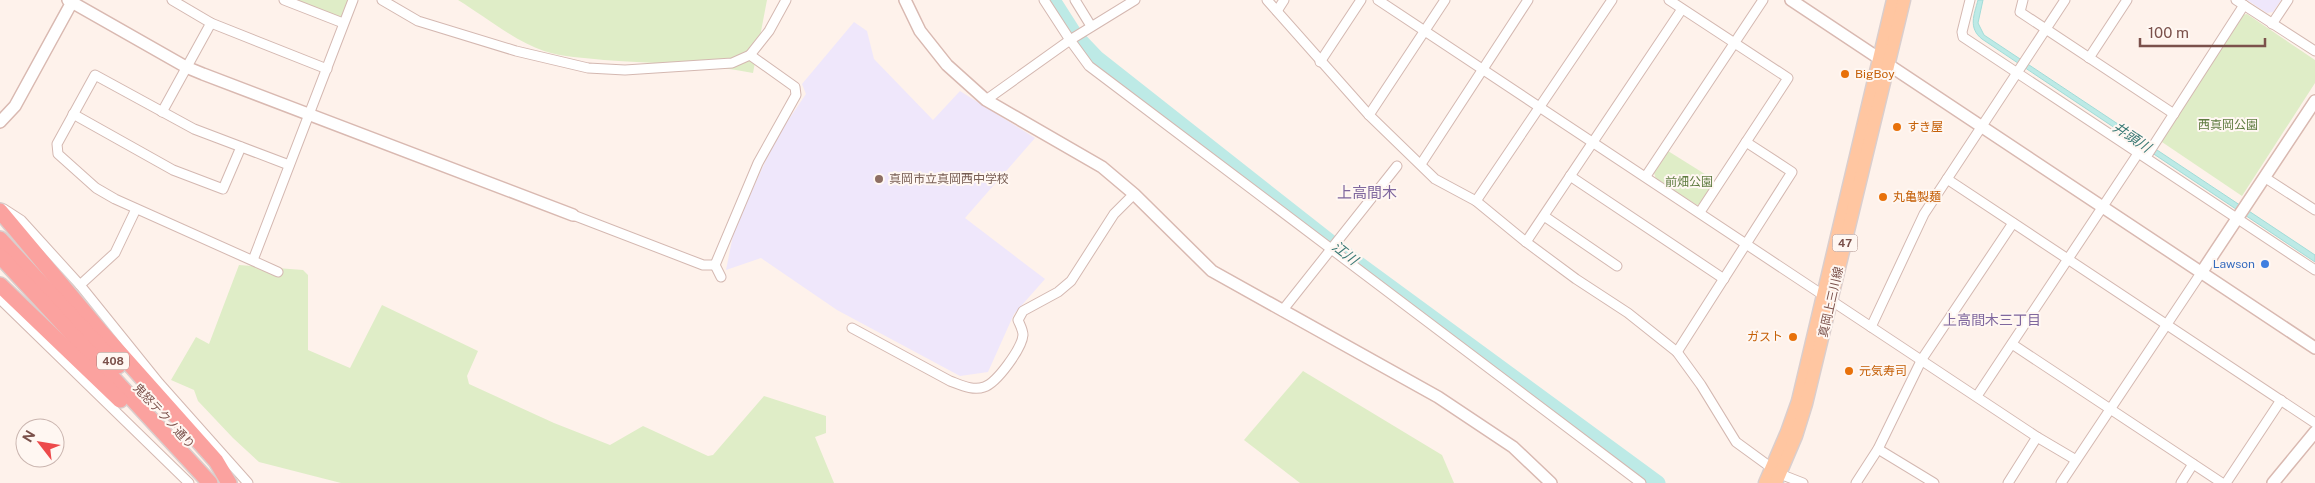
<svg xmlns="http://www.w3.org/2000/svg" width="2315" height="483" font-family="'Public Sans','Noto Sans JP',sans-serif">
<rect width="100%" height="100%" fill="#fef2eb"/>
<g fill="#efe7fb">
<polygon points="2247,0 2281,0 2273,12 2267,13"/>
<polygon points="854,22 867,31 874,59 933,120 960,91 1035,138 965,218 1045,279 1014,314 988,372 960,376 837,310 761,258 726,270 734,230 776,138 806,94 802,84"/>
</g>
<g fill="#dfedc7">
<polygon points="284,0 353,0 343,23"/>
<path d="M458 0H767L753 73C704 63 654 64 604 60 585 58 562 57 544 51 515 41 484 16 458 0Z"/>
<polygon points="2247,14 2315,60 2315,83 2242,196 2159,140 2241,15"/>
<polygon points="1668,151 1716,181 1701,204 1697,205 1656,179 1654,173"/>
<polygon points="239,265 303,270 308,275 308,350 350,368 382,305 478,351 467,376 469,384 554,423 610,445 643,426 708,456 713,455 764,396 826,416 826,433 815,437 834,483 341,483 259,462 233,438 198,401 194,390 171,380 196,337 209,344"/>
<polygon points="1303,371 1442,455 1454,483 1300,483 1244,440"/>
</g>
<path fill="#bdeae6" stroke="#a2dcd8" d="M1978 0H1983L1978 23 1984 35 2315 255V262L1982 39C1968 28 1974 15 1978 0Z"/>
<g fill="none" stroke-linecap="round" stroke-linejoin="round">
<polyline stroke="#bdeae6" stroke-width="15" points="1053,0 1076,36 1097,58 1351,258 1658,483"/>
<defs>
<g id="street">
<polyline points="172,0 211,23 327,69"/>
<polyline points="284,0 343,23"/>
<polyline points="382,0 418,21 516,51 588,68 625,70 732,63 750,55 769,31 786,0"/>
<polyline points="1044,0 1070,40 1089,66 1641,483"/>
<polyline points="1075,0 1091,26"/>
<polyline points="1267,0 1369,115 1435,179 1476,201 1526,242 1576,279 1628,313 1677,352 1701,385 1736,442 1780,474 1803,483"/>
<polyline points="1378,0 2037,437 2076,460"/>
<polyline points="1669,0 1788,78 1700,212"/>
<polyline points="1970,0 1962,32 1963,37 2315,270"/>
<polyline points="2023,0 2020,12 2174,114"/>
<polyline points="2236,0 2315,51"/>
<polyline points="1277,11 1284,0"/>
<polyline points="2272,24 2288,0"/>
<polyline points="2089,58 2127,0"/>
<polyline points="1320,62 1361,0"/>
<polyline points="986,100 1070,40 1135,0"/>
<polyline points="162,112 211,23"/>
<polyline points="73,114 173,170 223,189 241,147"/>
<polyline points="1369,115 1445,0"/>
<polyline points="2146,157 2244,5"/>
<polyline points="1421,164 1528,0"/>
<polyline points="1570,176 1724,279"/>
<polyline points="1646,176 1763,0"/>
<polyline points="2264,177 2315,210"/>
<polyline points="1947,179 2315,423"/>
<polyline points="1476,201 1612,0"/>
<polyline points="4,209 21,220 80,285 159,383 248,483"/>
<polyline points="573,215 703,265 715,265"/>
<polyline points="1544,216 1617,266"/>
<polyline points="1526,242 1682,9"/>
<polyline points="253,260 353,0"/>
<polyline points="278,272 115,199 96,188 58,154 57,144 95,75 194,129 289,165"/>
<polyline points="721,277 715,265 758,163 796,95 795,87 750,55"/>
<polyline points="80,285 115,253 136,209"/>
<polyline points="0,299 189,483"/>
<polyline points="1282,311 1397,166"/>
<polyline points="1871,327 1924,214 2065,0"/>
<path d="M852 328 950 381C961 385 973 391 984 387 997 383 1022 348 1023 335 1023 330 1020 325 1018 320L1023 311 1058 292 1071 281 1114 214 1134 194"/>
<polyline points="2012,344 2222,483"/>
<polyline points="1677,352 1792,172 1746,142"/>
<polyline points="1977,396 2139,152"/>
<polyline points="1878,449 1934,483"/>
<polyline points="1856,483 1878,449 1922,359 2013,223"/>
<polyline points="2008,483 2037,437"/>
<polyline points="2061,483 2201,273"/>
<polyline points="2181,483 2193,464"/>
<polyline points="2226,483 2281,400"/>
</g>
<g id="secondary">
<polyline points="68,0 186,67 203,74 573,215"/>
<polyline points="905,0 920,31 947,65 986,100 1102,167 1134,194 1212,271 1438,397 1513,447 1551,483"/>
<polyline points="1791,0 2315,348"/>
<polyline points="0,122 15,106 72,2"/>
<polyline points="2201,273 2315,101"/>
<polyline points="2273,483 2315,432"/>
</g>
<g id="primary">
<polyline points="1765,483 1787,432 1798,401 1893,0"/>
<polyline points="1776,483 1796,436 1806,404 1904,0"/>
</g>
<g id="highway">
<polyline points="0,211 102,333 216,461 229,483"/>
<polyline points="0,239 118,366"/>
<polyline points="0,256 210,483"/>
<polyline points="0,285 120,400"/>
</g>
</defs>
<use href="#street" stroke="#d4b8b1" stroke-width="11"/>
<use href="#secondary" stroke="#d9b9b1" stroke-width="14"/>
<use href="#primary" stroke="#dacecd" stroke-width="15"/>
<use href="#highway" stroke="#dacecd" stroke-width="18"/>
<use href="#street" stroke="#fff" stroke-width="9"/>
<use href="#secondary" stroke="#fff" stroke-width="11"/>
<use href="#primary" stroke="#ffc6a1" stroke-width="12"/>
<use href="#highway" stroke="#fba29f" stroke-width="15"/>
</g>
<g fill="#e8710a" stroke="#fff7f2" stroke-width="2">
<circle cx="1845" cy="74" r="5"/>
<circle cx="1897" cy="127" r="5"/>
<circle cx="1883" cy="197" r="5"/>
<circle cx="1793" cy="337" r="5"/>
<circle cx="1849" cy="371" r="5"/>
</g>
<circle fill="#8d6e63" stroke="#fff7f2" stroke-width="2" cx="879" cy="179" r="5"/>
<circle fill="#3f7fe0" stroke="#fff7f2" stroke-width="2" cx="2265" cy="264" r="5"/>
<g text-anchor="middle" stroke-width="4" stroke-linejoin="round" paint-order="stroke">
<g fill="#fff7f2" stroke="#a3837d" stroke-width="1">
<rect x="1832.5" y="234.5" width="25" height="17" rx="4"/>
<rect x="97" y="352.5" width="32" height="17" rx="4"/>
</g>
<g font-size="11" font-weight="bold" fill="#7b514b">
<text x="1845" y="247">47</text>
<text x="113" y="365">408</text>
</g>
<g font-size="12" fill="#c56008" stroke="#fff7f2" text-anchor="start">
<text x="1855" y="78">BigBoy</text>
<text x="1907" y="131">すき屋</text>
<text x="1893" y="201">丸亀製麺</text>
<text x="1783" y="341" text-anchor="end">ガスト</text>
<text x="1859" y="375">元気寿司</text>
</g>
<g font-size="12" fill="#5e7b3f" stroke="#fff7f2">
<text x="2228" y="129">西真岡公園</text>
<text x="1689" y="186">前畑公園</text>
</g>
<g font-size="12" fill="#785e54" stroke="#fff7f2" text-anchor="start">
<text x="889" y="183">真岡市立真岡西中学校</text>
</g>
<g font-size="12" fill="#366cbe" stroke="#fff7f2" text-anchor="end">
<text x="2255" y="268">Lawson</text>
</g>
<g font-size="12" fill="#7b514b" stroke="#fff7f2">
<text transform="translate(1831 302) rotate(-77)" y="4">真岡上三川線</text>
<text transform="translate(164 416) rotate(47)" y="4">鬼怒テクノ通り</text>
</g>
<g font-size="14" font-style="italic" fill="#3a7975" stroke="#fff7f2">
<text transform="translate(2132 137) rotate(34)" y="5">井頭川</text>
<text transform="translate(1345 253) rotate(38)" y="5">江川</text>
</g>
<g font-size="14" fill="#7f679e" stroke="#fff7f2">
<text x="1992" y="325">上高間木三丁目</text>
</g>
<g font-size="15" fill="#7f679e" stroke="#fff7f2">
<text x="1367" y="198">上高間木</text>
</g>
</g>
<g transform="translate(40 443) rotate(301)"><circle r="24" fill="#fff7f2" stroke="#cab5af"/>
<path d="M0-4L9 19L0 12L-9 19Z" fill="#ed4a4b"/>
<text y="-8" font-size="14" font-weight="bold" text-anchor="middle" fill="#7b514b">N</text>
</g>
<path d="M2140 38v8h125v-8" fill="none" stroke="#7b514b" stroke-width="2.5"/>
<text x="2148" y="38" font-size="15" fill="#7b514b" stroke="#fff7f2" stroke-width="4" paint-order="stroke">100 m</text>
</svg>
